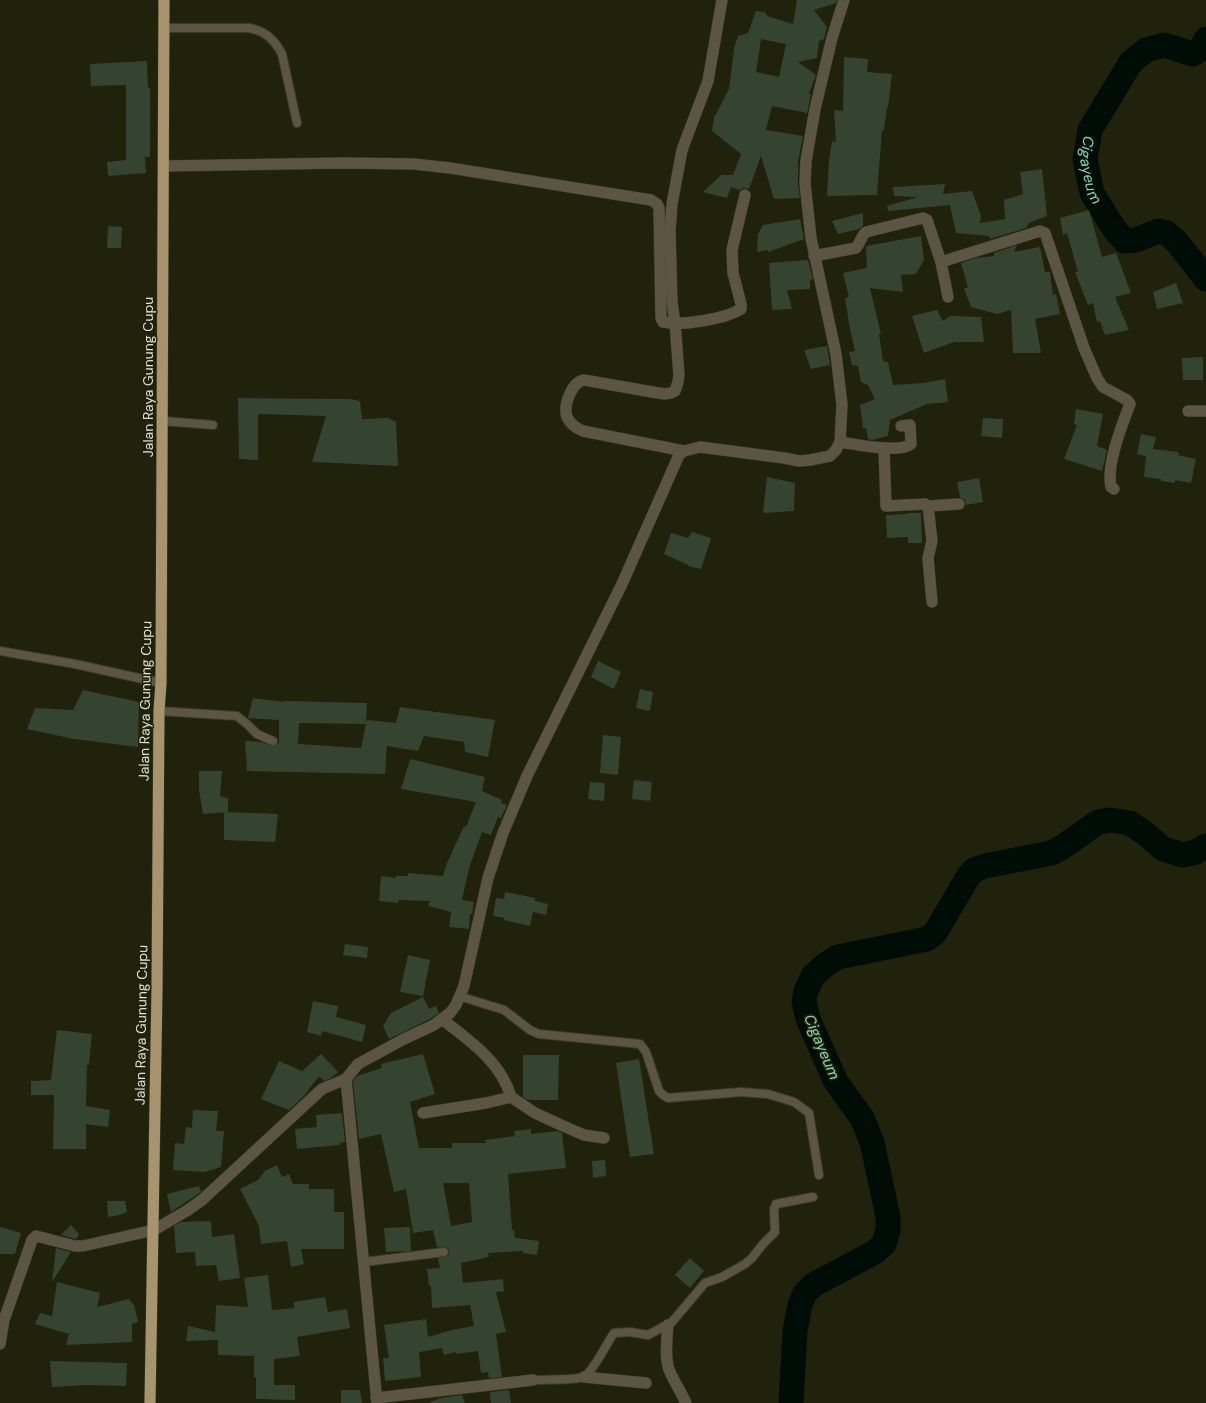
<svg xmlns="http://www.w3.org/2000/svg" width="1206" height="1403" font-family="'DM Sans',sans-serif">
<rect width="100%" height="100%" fill="#20220b"/>
<g fill="none" stroke-linecap="round" stroke-linejoin="round">
<g stroke="#000d06" stroke-width="25">
<path id="s1" d="M1206 39 1201 49 1193 54 1164 45 1146 50 1131 62 1090 130 1085 159 1092 193 1115 230 1125 241 1136 240 1158 231 1167 233 1177 242 1206 279"/>
<polyline points="791,1403 795,1331 800,1305 805,1293 813,1285 875,1252 884,1244 888,1230 888,1217 872,1142 862,1118 836,1082 808,1019 804,1002 806,991 813,976 825,965 838,957 927,939 935,933 968,877 974,870 985,866 1051,853 1061,848 1098,822 1110,820 1130,823 1146,834 1163,849 1183,855 1196,852 1206,846"/>
</g>
</g>
<g fill="#344430" fill-rule="evenodd">
<path d="M797 0H837L836 3 814 10 827 27 824 39 819 41 817 58 798 62 816 75 809 94H811L807 113 772 106 766 130 803 136 798 161V184L800 198 774 199 761 156 749 189 743 188 740 190 731 187 727 198 703 192 721 175H733L741 154 712 131 714 118 729 89 734 49 738 36 748 33 756 11 765 12 767 16 793 24ZM761 39 786 44 779 77 756 72Z"/>
<polygon points="844,57 868,59 867,72 892,74 888,107 887,107 884,130 882,130 877,195 827,196 829,160 832,141 836,142 834,110 843,111"/>
<polygon points="147,61 148,88 150,88 150,157 145,157 146,173 108,176 107,162 126,160 126,85 91,86 90,64"/>
<polygon points="1042,169 1047,216 1029,223 1026,228 990,239 989,236 956,233 950,205 888,211 887,206 918,197 894,196 893,187 945,184 943,194 972,191 981,216 980,223 1005,219 1004,200 1023,194 1020,172"/>
<polygon points="1089,210 1102,257 1116,253 1131,293 1115,297 1129,330 1105,335 1100,321 1097,322 1093,303 1088,305 1075,272 1078,272 1067,233 1063,235 1060,218"/>
<polygon points="863,213 863,226 859,229 838,234 832,221"/>
<polygon points="800,219 804,239 768,252 768,250 757,252 758,234 763,225"/>
<polygon points="108,226 122,227 121,248 107,248"/>
<polygon points="921,236 924,260 916,274 901,275 903,292 870,288 881,334 879,334 883,361 888,362 893,385 924,383 945,379 948,402 927,404 890,420 888,436 872,440 868,439 866,428 863,428 860,405 875,399 868,385 861,382 858,366 852,365 849,352 855,351 850,329 845,298 849,297 843,273 867,268 866,246"/>
<polygon points="1017,245 1014,252 1040,247 1045,272 1050,272 1053,295 1056,294 1060,314 1035,319 1041,353 1013,353 1011,310 997,314 971,307 964,289 968,287 961,263 976,258 994,256 994,253"/>
<polygon points="808,260 813,279 810,280 810,289 787,290 792,309 772,310 769,263"/>
<polygon points="1176,283 1183,303 1157,309 1153,292"/>
<polygon points="937,310 943,321 950,316 981,317 984,342 954,342 924,353 912,316"/>
<polygon points="827,346 830,365 811,369 804,350"/>
<polygon points="1203,357 1203,380 1183,380 1182,358"/>
<polygon points="238,398 350,399 360,401 362,419 388,418 396,422 398,466 312,462 326,416 258,414 258,460 239,459"/>
<polygon points="1076,409 1103,414 1097,446 1107,450 1102,471 1064,459 1077,425 1074,424"/>
<polygon points="983,418 1003,419 1002,438 981,436"/>
<polygon points="1141,434 1156,437 1153,449 1179,452 1178,455 1196,459 1191,483 1175,480 1175,483 1161,481 1161,479 1144,477 1146,456 1137,454"/>
<polygon points="767,477 795,483 794,511 763,513"/>
<polygon points="979,478 983,502 966,505 965,500 960,497 957,482"/>
<polygon points="907,513 921,513 922,543 908,543 908,537 887,538 886,515 907,514"/>
<polygon points="692,532 711,538 701,569 688,566 688,565 664,554 671,533 688,538"/>
<polygon points="598,661 621,672 614,689 591,677"/>
<polygon points="640,689 653,692 650,711 636,708"/>
<polygon points="83,690 139,702 138,747 74,739 27,729 35,708 73,710"/>
<path d="M253 698 284 702V701L367 703 366 724 367 720 396 723 400 707 495 720 488 757 465 752 464 742 424 736 418 751 387 746 385 774 247 771 245 741 261 742 273 746 279 743V720L248 718ZM299 723 366 724 361 748 298 744Z"/>
<polygon points="603,735 621,737 618,775 600,773"/>
<polygon points="410,759 485,777 482,791 502,800 501,803 507,805 501,818 498,817 491,835 482,832 469,868 462,900 474,902 472,914 470,914 469,929 449,927 451,912 428,906 430,901 399,900 398,903 379,901 381,876 396,878 396,876 408,876 408,873 443,876 447,863 464,826 466,827 476,802 401,789"/>
<polygon points="199,771 222,771 220,796 228,798 228,812 203,814 199,790"/>
<polygon points="634,780 652,782 650,801 632,799"/>
<polygon points="590,782 605,783 604,801 588,799"/>
<polygon points="224,812 278,814 275,842 224,840"/>
<polygon points="505,892 535,898 535,901 548,904 546,915 533,912 530,926 504,920 504,918 493,916 496,898 504,899"/>
<polygon points="345,944 368,947 367,958 343,955"/>
<polygon points="408,955 430,960 423,996 400,992"/>
<polygon points="423,997 429,1009 436,1006 439,1013 430,1019 389,1039 383,1026 391,1013"/>
<polygon points="313,1001 338,1006 336,1017 366,1025 362,1042 322,1031 321,1036 307,1032"/>
<polygon points="57,1030 92,1034 89,1065 87,1065 86,1106 110,1110 108,1127 86,1124 86,1149 53,1149 54,1095 31,1095 31,1081 51,1080"/>
<polygon points="321,1054 338,1072 331,1078 324,1081 319,1076 304,1096 289,1110 261,1099 279,1061 302,1071"/>
<path d="M423 1054 435 1094 410 1102 419 1148H452V1143H486L485 1140 515 1136 514 1131 531 1129V1134L558 1131 562 1133 566 1168 508 1174 512 1230H514L515 1238 539 1241 537 1255 523 1253V1251L488 1253 489 1257 461 1263 463 1283 503 1279 504 1291 496 1292 506 1332 496 1334 502 1377 489 1378 488 1372 481 1373 478 1351 456 1354V1352L444 1355 442 1348 419 1352 421 1377 385 1381 383 1358H389L384 1325 426 1319 428 1337 452 1330 474 1326 470 1305 432 1308 431 1286H429L427 1269 440 1268 438 1258 448 1256 449 1254V1249L444 1247H437L433 1230 413 1233 406 1189 394 1192 381 1134 359 1139 353 1081 357 1076 382 1068 381 1064ZM443 1183H469L472 1222 451 1226Z"/>
<polygon points="523,1055 559,1055 558,1100 528,1100 523,1097"/>
<polygon points="639,1059 654,1154 630,1157 616,1063"/>
<polygon points="193,1110 218,1111 216,1131 224,1131 221,1167 204,1172 173,1170 175,1143 184,1144 186,1127 192,1128"/>
<polygon points="342,1113 345,1142 340,1143 340,1145 297,1149 295,1129 317,1127 316,1115"/>
<polygon points="605,1160 606,1176 593,1178 592,1161"/>
<polygon points="277,1165 282,1177 289,1174 293,1184 309,1184 309,1189 334,1189 334,1212 344,1212 344,1249 301,1249 304,1264 291,1267 287,1241 261,1244 259,1226 240,1189 258,1180 265,1171"/>
<polygon points="199,1186 201,1192 171,1212 167,1194"/>
<polygon points="107,1201 125,1201 127,1212 120,1215 108,1217"/>
<polygon points="211,1221 212,1237 234,1234 240,1278 219,1281 216,1265 196,1266 195,1252 176,1253 174,1226 181,1222"/>
<polygon points="71,1225 79,1234 76,1239 61,1235"/>
<polygon points="0,1227 21,1233 15,1254 0,1254"/>
<polygon points="410,1227 411,1251 386,1252 384,1228"/>
<polygon points="56,1248 71,1252 52,1282"/>
<polygon points="690,1258 704,1271 690,1288 675,1275"/>
<polygon points="268,1275 272,1310 294,1308 294,1302 325,1297 328,1312 347,1309 350,1328 297,1337 300,1356 274,1359 274,1385 295,1385 295,1400 256,1399 256,1377 254,1377 254,1356 218,1355 218,1340 186,1341 188,1326 215,1332 216,1305 248,1307 244,1278"/>
<polygon points="57,1282 100,1293 97,1307 129,1299 134,1305 138,1322 132,1324 132,1342 66,1345 69,1334 35,1324 40,1313 52,1316"/>
<polygon points="50,1361 127,1363 126,1386 86,1385 52,1387"/>
<polygon points="341,1390 360,1390 362,1403 341,1403"/>
<polygon points="509,1390 511,1403 491,1403 490,1392"/>
<polygon points="462,1395 465,1403 430,1403 430,1402 441,1398"/>
</g>
<g fill="none" stroke-linecap="round" stroke-linejoin="round">
<defs>
<g id="service">
<path d="M164 28H249C265 31 274 39 282 54L297 123"/>
<polyline points="163,421 213,425"/>
<polyline points="0,651 75,664 161,683"/>
<polyline points="159,711 237,716 247,724 257,734 273,741"/>
<polyline points="459,996 504,1010 530,1030 539,1034 640,1044 646,1052 659,1091 663,1095 668,1098 741,1092 768,1094 794,1102 809,1113 819,1175"/>
<polyline points="364,1262 444,1252"/>
<path d="M533 1380C543 1379 577 1381 585 1376 594 1370 607 1343 614 1333L630 1332 648 1335 672 1322 705 1283 722 1277 745 1264 752 1258 763 1244 775 1232 774 1209 776 1204 813 1197"/>
</g>
<g id="minor">
<path d="M164 166 343 163 414 164 450 168 651 200 657 204 659 208 661 318 663 322C682 326 725 319 741 309V304L733 273 732 250 745 195"/>
<path d="M814 256 856 248C861 242 861 236 866 232L923 218 927 220 941 262 1040 231 1045 233 1084 348 1097 378 1103 387 1127 400 1130 404C1122 425 1106 465 1111 487L1114 489"/>
<polyline points="941,262 948,297"/>
<polyline points="1188,411 1206,411"/>
<path d="M840 442C856 444 899 454 911 444L910 425 901 426"/>
<polyline points="884,448 886,506 925,504 928,506 932,541 928,558 932,602"/>
<path d="M684 451 583 431C576 428 570 424 567 417 563 405 572 382 584 380L664 394 671 393 675 391 678 382 679 375 675 323 672 302 670 231 672 204 682 150 708 81 722 0"/>
<polyline points="928,506 959,504"/>
<polyline points="346,1079 377,1403"/>
<polyline points="511,1097 535,1113 561,1125 584,1135 604,1138"/>
<path d="M423 1113 486 1103 511 1097C501 1062 470 1041 443 1020"/>
<path d="M668 1325C667 1338 664 1360 670 1372 675 1383 681 1392 686 1403"/>
<polyline points="0,1344 4,1320 32,1240 36,1236 75,1246 83,1246 154,1230 188,1210 202,1200 322,1089 346,1079 358,1064 404,1039 434,1025 450,1013 456,1005 464,986 488,878 503,833 527,776 622,584 679,455 684,451 700,447 784,458 799,461 810,460 830,456 836,450 840,442 842,405 836,354 811,238 805,183 806,161 815,109 832,38 844,0"/>
<polyline points="584,1377 646,1383"/>
<polyline points="376,1398 533,1380"/>
</g>
<polyline id="trunk" points="150,1403 157,989 159,711 161,683 164,0"/>
</defs>
<use href="#service" stroke="#3b3d27" stroke-width="10"/>
<use href="#minor" stroke="#3b3d27" stroke-width="12"/>
<use href="#trunk" stroke="#3b3d27" stroke-width="12"/>
<use href="#service" stroke="#5d5544" stroke-width="8"/>
<use href="#minor" stroke="#5d5544" stroke-width="11"/>
<use href="#trunk" stroke="#a7946e" stroke-width="11"/>
</g>
<g text-anchor="middle" stroke-width="3" stroke-linejoin="round" paint-order="stroke">
<g font-size="14" fill="#dfe0d2" stroke="#20220b">
<text transform="translate(148 377) rotate(-90)" y="5">Jalan Raya Gunung Cupu</text>
<text transform="translate(145 701) rotate(-89)" y="5">Jalan Raya Gunung Cupu</text>
<text transform="translate(141 1025) rotate(-89)" y="5">Jalan Raya Gunung Cupu</text>
</g>
<g font-size="15" font-style="italic" fill="#86d7b6" stroke="#20220b">
<text dy="5" stroke="none"><textPath href="#s1" startOffset="209">Cigayeum</textPath></text>
<text transform="translate(822 1047) rotate(67)" y="5">Cigayeum</text>
</g>
</g>
</svg>
